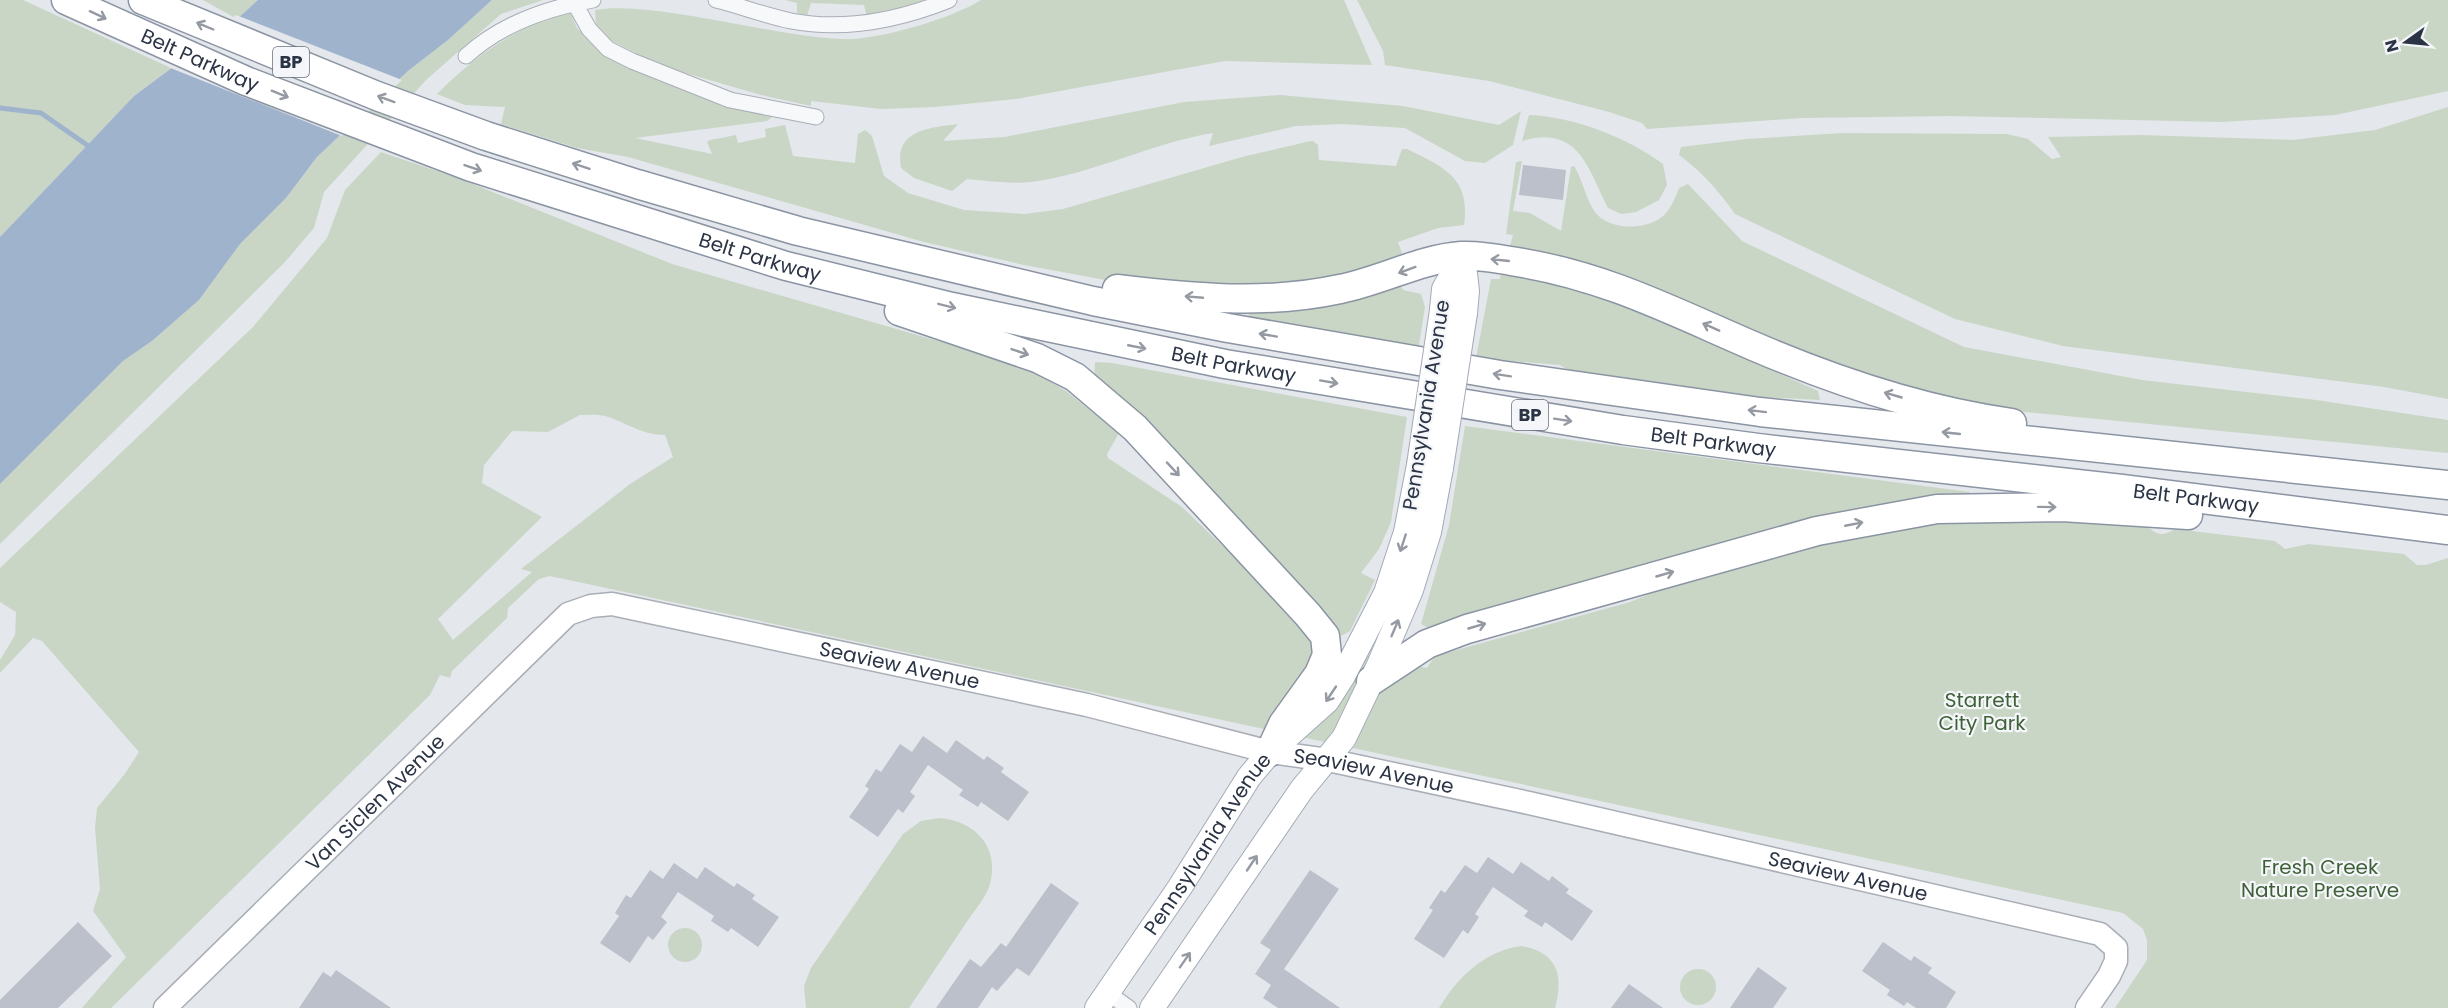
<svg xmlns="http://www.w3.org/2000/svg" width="2448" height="1008" font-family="Poppins,sans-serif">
<rect width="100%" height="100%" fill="#e4e7ec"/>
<g fill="#c9d6c5" fill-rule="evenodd">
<polygon points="0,0 23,0 171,68 134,96 0,237"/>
<polygon points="203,0 258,0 237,19"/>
<polygon points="492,0 543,0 501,14 426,80 324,192 314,228 285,262 0,544 0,484 123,361 152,341 199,300 240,244 286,198 317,157 408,71 448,40"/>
<polygon points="785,0 924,0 901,9 867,17 864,5 811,3 807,16 797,13 797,3"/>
<path d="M981 0H1344L1372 65 1225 61 1016 99 935 107 881 109 811 101V106L761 95 661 66 608 39 596 25 595 10C653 0 775 37 841 39 876 41 951 19 981 0Z"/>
<polygon points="1357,0 2448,0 2448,91 2335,115 2221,122 1950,116 1803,118 1647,129 1642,123 1609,112 1489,81 1385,65 1383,51"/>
<path d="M565 9 570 12 577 28 601 53 678 83 771 112 772 117 767 121 635 138 712 154 707 142 710 140 736 135 738 143 766 137 765 129 785 125 793 156 855 163 858 134 865 130 872 136 884 176 908 193 964 210 1024 214 1063 209 1242 157 1306 142 1313 141 1318 145 1319 160 1396 166 1402 149H1407C1444 167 1471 178 1464 225L1438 228 1398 242 1404 259 1295 292 1127 284 1024 265 924 242 628 157 577 148 501 124 505 107 465 105 437 94C479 52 510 33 565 9Z"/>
<path d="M1280 95 1403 106 1499 125 1521 111 1513 145 1485 163 1465 161 1405 128 1341 124 1296 126 1209 146 1213 133C1151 143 1094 174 1031 182 1010 184 989 181 967 179L952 191 914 178 901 168C894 130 928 128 958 124L943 141 1004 137 1184 102Z"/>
<path d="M2448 107V399L2384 387 2063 346 1955 319 1735 214C1719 191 1702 172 1679 155L1681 147 1746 139 1843 133 2007 134 2028 139 2052 159 2061 157 2048 137 2141 135 2293 140 2375 130Z"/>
<path d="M1529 115C1575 117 1626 137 1663 164L1667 185 1659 200 1636 212 1621 214 1608 208C1588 169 1579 124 1522 141Z"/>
<path d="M381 152 463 180 672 264 1024 366 1066 391 1119 433 1107 454 1108 458 1182 507 1232 555 1309 639 1310 643 1427 668 1435 656 1630 602 1702 573 1882 528 2009 515 2148 527C2158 536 2163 536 2175 529L2275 541 2285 549 2309 544 2404 554 2417 565H2426L2448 558V1008H2115L2147 960V940L2143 929 2123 913 550 576 539 579 508 608 507 618 452 671 450 678 440 675 430 695 111 1008H82L126 957 93 911 100 889 95 828 97 808 124 775 139 752 42 641 33 638 0 673V660L15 635 16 612 0 602V568L253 327 327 238 345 190ZM580 415C588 415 597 414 605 416 626 422 641 435 665 435L673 457 630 484 521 569 532 572 453 640 438 619 542 517 482 483 484 465 512 431 548 432Z"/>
<path d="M1522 161 1513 211 1530 213 1561 231 1571 167 1574 166C1583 180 1585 198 1595 212 1608 230 1642 230 1659 219 1669 213 1675 199 1679 188L1688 184 1742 241 1964 347 2142 380 2316 400 2448 420V453L2036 413 1962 408 1509 250 1513 235 1506 234 1516 162Z"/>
<polygon points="1501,272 1578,290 1645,313 1818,391 1820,400 1724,395 1576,375 1560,365 1476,358 1491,279 1500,279"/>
<polygon points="1399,283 1403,290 1421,294 1425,307 1418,351 1281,326 1272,320 1248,319 1249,312"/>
<polygon points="1095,362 1112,363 1407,417 1391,522 1379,549 1361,573 1375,580 1350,631 1341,636 1146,430 1094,381"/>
<polygon points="1465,426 1970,492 1964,503 1430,629 1421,624 1449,525"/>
<path d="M940 818C975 821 1000 847 990 884 986 898 974 911 966 923 947 951 928 980 909 1008H806L804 986 811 968 903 834 921 821Z"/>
<circle cx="685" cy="945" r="17"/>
<path d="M1521 946C1557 952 1564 975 1555 1008H1439C1457 978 1484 951 1521 946Z"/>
<circle cx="1698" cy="987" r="18"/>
</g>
<polygon fill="#9fb4cc" points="258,0 492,0 448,40 408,71 317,157 286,198 240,244 199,300 152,341 123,361 0,484 0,237 134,96 237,19"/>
<polygon fill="#e4e7ec" points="236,15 402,80 342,136 168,67"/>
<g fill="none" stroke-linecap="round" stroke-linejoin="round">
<polyline stroke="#9fb4cc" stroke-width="5" points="0,108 41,113 87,145"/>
</g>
<g fill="#bbc0ca">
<polygon points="1523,165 1566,170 1563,200 1519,195"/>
<polygon points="923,736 947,753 956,740 984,760 987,756 1004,768 1001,772 1029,792 1008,821 981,802 978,807 959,795 963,790 928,765 910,792 915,796 903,813 898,809 878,837 849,817 869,789 865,786 876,769 881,772 900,744 912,752"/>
<polygon points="1488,857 1513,874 1521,862 1549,881 1552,876 1569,889 1566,893 1593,911 1572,941 1545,922 1542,927 1524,916 1528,911 1493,887 1475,914 1479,917 1468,934 1463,930 1444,958 1414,939 1433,910 1429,908 1441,890 1445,893 1465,865 1477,873"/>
<polygon points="674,863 697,879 705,867 734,887 737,883 755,895 752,899 779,917 758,947 731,928 728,932 711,921 714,916 678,892 661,917 667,922 653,940 648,936 630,963 600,943 619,916 615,913 626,895 631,898 650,870 663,879"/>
<polygon points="1310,870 1339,889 1284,969 1340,1008 1278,1008 1263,998 1271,985 1255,974 1271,950 1260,943"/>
<polygon points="1051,883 1079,903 1029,976 1017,968 997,991 992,987 978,1008 936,1008 970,959 981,967 1001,943 1006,947"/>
<polygon points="78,922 112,956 58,1008 0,1008 0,1000"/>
<polygon points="1883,942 1911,961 1914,956 1932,968 1928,973 1956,992 1946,1008 1916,1008 1907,1002 1904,1006 1887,995 1890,990 1862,971"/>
<polygon points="1758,967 1787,988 1773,1008 1730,1008"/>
<polygon points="336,970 391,1008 299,1008 323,972 331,977"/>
<polygon points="1629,984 1663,1008 1611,1008"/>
</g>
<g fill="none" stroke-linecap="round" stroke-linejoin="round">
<defs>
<g id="street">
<path d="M716 0C741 6 766 16 791 21 844 31 899 20 949 0"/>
<polyline points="575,4 589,29 608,49 632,61 730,100 816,117"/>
<path d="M466 56C501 24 547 8 593 0"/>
<polyline points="1108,993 1129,1008"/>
</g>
<g id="secondary">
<path id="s1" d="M165 1008 568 614 591 606 612 604 1087 705 1270 752 1328 760 1529 803 2100 934 2116 948V961L2109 976 2087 1008"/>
</g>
<g id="primary">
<polyline points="1463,256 1467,291 1465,313"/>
<polyline points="1442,310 1444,289 1463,256"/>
<path id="s2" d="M1097 1008 1180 887 1249 777 1270 752 1327 701 1343 676 1386 593 1406 532 1419 465"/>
<polyline points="1152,1008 1302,789 1344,738 1379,665 1411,590 1429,532 1441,468"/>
</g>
<g id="highway">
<path id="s3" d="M66 0 246 81 471 167 786 266 952 307 1225 364 1623 430 1758 448 2122 489 2448 530"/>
<polyline points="143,0 377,96 486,136 637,184 798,231 1093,301 1228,328 1500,375 1760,412 2448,485"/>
<path d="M1117 289C1192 298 1266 305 1340 289 1381 281 1420 259 1461 256 1479 255 1500 259 1517 262 1606 276 1676 313 1758 348 1838 382 1925 411 2012 423"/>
<polyline points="899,311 1037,358 1075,377 1135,428 1308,615 1325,636 1327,655 1319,674 1283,724 1270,752"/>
<polyline points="1371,681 1427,644 1467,629 1817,531 1937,509 2062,507 2188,515"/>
</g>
</defs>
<use href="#street" stroke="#a9aeb7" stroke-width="17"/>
<use href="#secondary" stroke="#a9aeb7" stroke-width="25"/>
<use href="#primary" stroke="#a3abb8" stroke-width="26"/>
<use href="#highway" stroke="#8b94a3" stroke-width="31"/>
<use href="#street" stroke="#f7f8fa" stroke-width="15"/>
<use href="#secondary" stroke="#fff" stroke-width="22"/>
<use href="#primary" stroke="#fff" stroke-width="24"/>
<use href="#highway" stroke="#fff" stroke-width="28"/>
<defs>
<g id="primary-bridge">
<polyline points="1419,465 1442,310"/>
<polyline points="1441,468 1465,313"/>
</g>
</defs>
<use href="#primary-bridge" stroke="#a3abb8" stroke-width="26" stroke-linecap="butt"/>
<use href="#primary-bridge" stroke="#fff" stroke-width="24"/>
</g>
<defs><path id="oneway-shaft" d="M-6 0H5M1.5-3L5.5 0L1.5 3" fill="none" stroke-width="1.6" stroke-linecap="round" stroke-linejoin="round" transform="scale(1.5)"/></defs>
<g stroke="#959aa2">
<use href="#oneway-shaft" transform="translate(98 15) rotate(25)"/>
<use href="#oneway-shaft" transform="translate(205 26) rotate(-157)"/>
<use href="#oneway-shaft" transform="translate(280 94) rotate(22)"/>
<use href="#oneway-shaft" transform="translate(386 99) rotate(-160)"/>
<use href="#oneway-shaft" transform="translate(581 166) rotate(-162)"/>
<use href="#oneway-shaft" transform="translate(473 168) rotate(19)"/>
<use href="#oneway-shaft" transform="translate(1500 260) rotate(-174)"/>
<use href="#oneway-shaft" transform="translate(1407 270) rotate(160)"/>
<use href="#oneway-shaft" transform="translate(1194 297) rotate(-175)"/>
<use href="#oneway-shaft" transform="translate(947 306) rotate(14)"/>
<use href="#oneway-shaft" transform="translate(1711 327) rotate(-156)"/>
<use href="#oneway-shaft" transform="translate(1268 335) rotate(-170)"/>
<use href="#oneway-shaft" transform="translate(1137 347) rotate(11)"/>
<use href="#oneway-shaft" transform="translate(1020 352) rotate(19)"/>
<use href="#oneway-shaft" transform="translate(1502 375) rotate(-171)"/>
<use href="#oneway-shaft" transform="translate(1329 382) rotate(10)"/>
<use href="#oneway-shaft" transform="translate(1893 395) rotate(-164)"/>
<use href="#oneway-shaft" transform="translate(1757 411) rotate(-173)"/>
<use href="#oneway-shaft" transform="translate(1563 420) rotate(9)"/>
<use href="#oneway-shaft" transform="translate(1951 433) rotate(-174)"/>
<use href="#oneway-shaft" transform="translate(1173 469) rotate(47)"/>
<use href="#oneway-shaft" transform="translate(2047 507) rotate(1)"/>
<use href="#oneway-shaft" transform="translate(1854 524) rotate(-11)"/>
<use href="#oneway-shaft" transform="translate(1403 543) rotate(108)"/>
<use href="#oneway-shaft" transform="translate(1665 574) rotate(-16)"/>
<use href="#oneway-shaft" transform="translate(1477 626) rotate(-16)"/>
<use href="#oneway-shaft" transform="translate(1395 628) rotate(-67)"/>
<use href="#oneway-shaft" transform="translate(1331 694) rotate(124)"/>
<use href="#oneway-shaft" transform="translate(1252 863) rotate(-56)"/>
<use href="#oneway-shaft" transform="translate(1185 960) rotate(-55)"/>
</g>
<g text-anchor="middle" stroke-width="4.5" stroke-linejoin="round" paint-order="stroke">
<g fill="#f4f6f9" stroke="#676e7b" stroke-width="1.5">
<rect x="273" y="47" width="36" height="30" rx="4.5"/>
<rect x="1512" y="400" width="36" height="30" rx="4.5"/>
</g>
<g font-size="18" font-weight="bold" fill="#2b3445">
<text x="291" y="68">BP</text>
<text x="1530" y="421">BP</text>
</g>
<g font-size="20" fill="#2b3445" stroke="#f4f6f9">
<text dy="7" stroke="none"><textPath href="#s3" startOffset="147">Belt Parkway</textPath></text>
<text dy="7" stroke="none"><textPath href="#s3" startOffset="741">Belt Parkway</textPath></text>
<text dy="7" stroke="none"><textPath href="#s3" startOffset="1227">Belt Parkway</textPath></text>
<text transform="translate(1426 405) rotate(-81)" y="7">Pennsylvania Avenue</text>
<text dy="7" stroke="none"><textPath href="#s3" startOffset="1713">Belt Parkway</textPath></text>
<text dy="7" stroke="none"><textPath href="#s3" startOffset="2199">Belt Parkway</textPath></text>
<text dy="7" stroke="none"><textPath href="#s1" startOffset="903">Seaview Avenue</textPath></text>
<text dy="7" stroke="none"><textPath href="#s1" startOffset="1389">Seaview Avenue</textPath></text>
<text dy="7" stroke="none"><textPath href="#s1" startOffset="294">Van Siclen Avenue</textPath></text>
<text dy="7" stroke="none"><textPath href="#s2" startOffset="198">Pennsylvania Avenue</textPath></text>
<text dy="7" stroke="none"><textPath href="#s1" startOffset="1875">Seaview Avenue</textPath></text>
</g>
<g font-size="20" fill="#3f6138" stroke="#f4f6f9">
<text x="1982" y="707">Starrett<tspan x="1982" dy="23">City Park</tspan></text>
<text x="2320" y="874">Fresh Creek<tspan x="2320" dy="23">Nature Preserve</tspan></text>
</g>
</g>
<g transform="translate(2406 42) rotate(255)" stroke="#f4f6f9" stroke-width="4.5" paint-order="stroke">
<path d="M0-4.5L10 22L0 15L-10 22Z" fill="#2b3445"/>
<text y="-9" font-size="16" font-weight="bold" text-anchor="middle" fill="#2b3445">N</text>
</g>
</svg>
